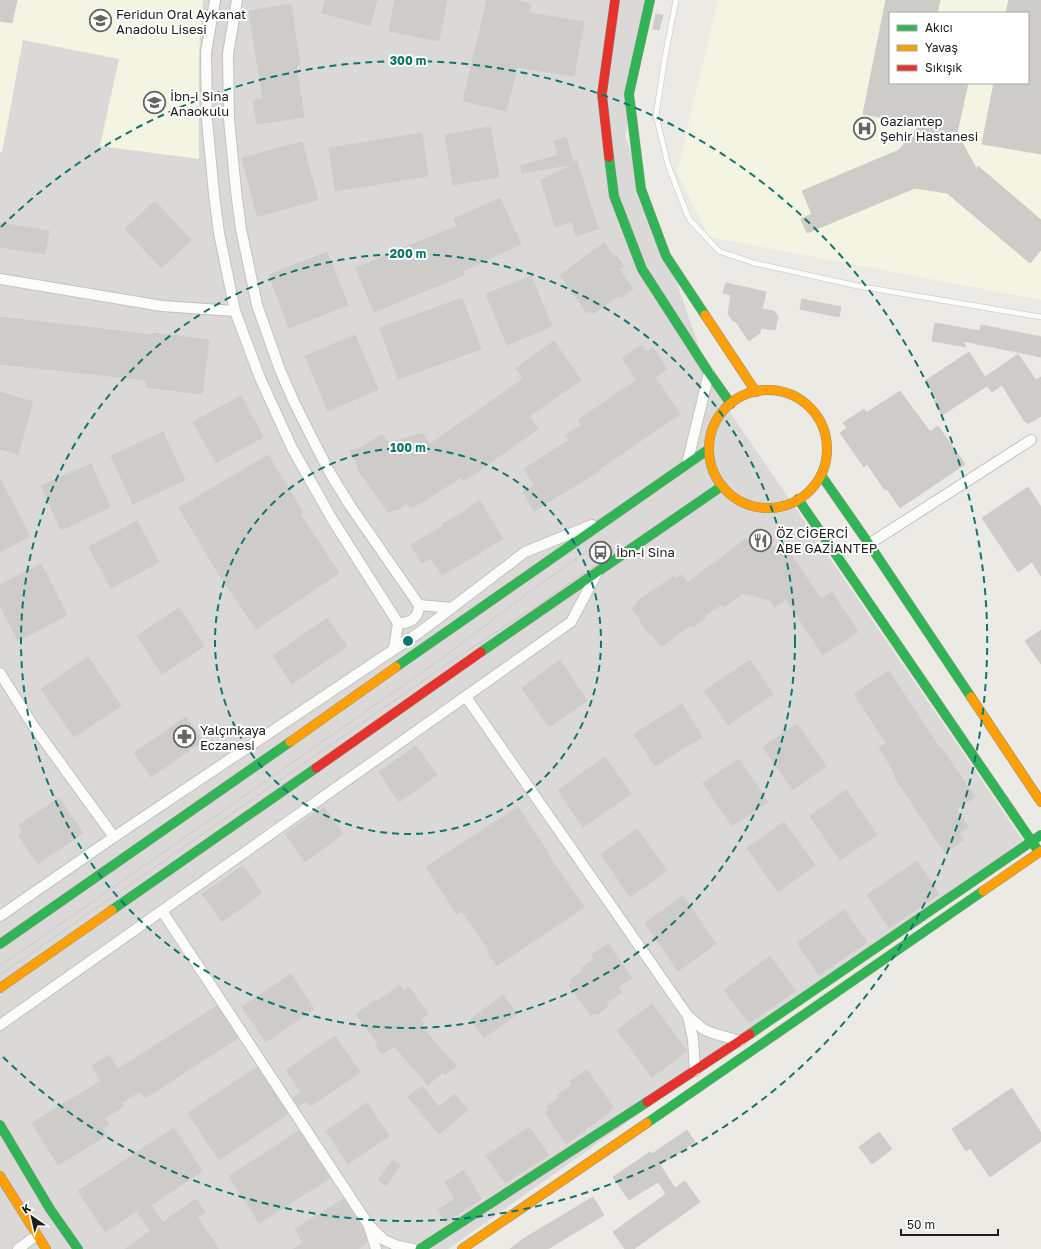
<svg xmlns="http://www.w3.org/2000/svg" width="1041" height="1249" font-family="'Golos Text',sans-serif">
<rect width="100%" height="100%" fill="#ebeae5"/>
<polygon fill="#dad9d7" points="0,0 651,0 625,136 714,389 1024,842 448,1249 0,1249"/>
<g fill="#f3f4e1" fill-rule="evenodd">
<polygon points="0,0 203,0 199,54 199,159 100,146 119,59 23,40 2,153 0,152"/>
<path d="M718 0H1041V300L709 237 677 172ZM890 13H1028V83H890Z"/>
</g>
<g fill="#ceccc8" stroke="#ceccc7">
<polygon points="0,0 17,0 12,23 0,21"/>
<polygon points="325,0 377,0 370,26 322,13"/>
<polygon points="395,0 447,0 439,41 389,31"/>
<polygon points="487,0 515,0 531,4 529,13 584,22 574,76 517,67 506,111 463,101"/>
<polygon points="886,0 940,0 937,13 890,13 890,83 968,83 957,133 977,170 978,166 1041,220 1041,250 1030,263 947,193 915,188 807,233 801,219 812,214 802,191 899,150 920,125 863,114"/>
<polygon points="1009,0 1041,0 1041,154 982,144 994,83 1028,83 1028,13 1006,13"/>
<polygon points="291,4 300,65 296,65 304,117 257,124 253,100 263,99 249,11"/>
<polygon points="656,14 663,15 659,30 653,29"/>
<polygon points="490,127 499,177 453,185 445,135"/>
<polygon points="422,133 428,176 335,191 329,148"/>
<polygon points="566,137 573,162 577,161 598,229 576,236 572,221 555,227 541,180 568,167 568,165 522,173 521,166 558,155 554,141"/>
<polygon points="302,142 318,200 257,216 242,158"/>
<polygon points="500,198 521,244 463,271 464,275 374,312 356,268 457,226 454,219"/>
<polygon points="155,201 191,240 161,268 125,229"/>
<polygon points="0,223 49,231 45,254 0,247"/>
<polygon points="604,243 614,257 616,255 624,266 619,269 633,289 620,298 618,296 593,314 591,311 587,313 560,275"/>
<polygon points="327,252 348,305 289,328 269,275"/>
<polygon points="531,276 552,326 507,345 486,294"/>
<polygon points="726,283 766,292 762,309 774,311 778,316 775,330 761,328 760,333 749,341 736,322 733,321 728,314 731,295 723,293"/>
<polygon points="462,298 481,349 398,379 380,328"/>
<polygon points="802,299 841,307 839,317 800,309"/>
<polygon points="0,317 153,335 153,333 209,340 202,394 146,387 146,380 0,364"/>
<polygon points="935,323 980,331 981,325 1041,337 1041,357 963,341 966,347 932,341"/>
<polygon points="355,335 378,389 328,411 305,356"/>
<polygon points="554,341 581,380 529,416 538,429 464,481 461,477 423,502 416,505 411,508 407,503 399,509 388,512 358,470 356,461 349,451 363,447 382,434 388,443 422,433 430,444 523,379 516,368"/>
<polygon points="642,345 646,352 653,348 667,369 655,377 680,414 598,470 599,471 534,511 523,492 534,485 524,469 569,440 566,435 581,425 578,420 637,380 622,358"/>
<polygon points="969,352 985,377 1018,354 1036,380 1041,377 1041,416 1028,424 1026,421 1025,422 1002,385 992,392 987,386 942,415 934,401 937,399 925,381"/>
<polygon points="900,391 930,432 938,426 965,464 900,508 887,489 885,490 867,464 864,467 840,433 847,428 843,423 864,409 866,413"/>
<polygon points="0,392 33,402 18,454 0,449"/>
<polygon points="241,396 263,437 216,463 193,422"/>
<polygon points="163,432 185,480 133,504 111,456"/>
<polygon points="268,455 303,512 300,514 339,573 256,629 218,573 179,508"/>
<polygon points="91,464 110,507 61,530 41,486"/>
<polygon points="0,479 30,536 0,552"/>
<polygon points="1028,487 1041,507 1041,576 1032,562 1018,572 982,518"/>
<polygon points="480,501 503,539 442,575 431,558 422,563 411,545 443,526 442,524 466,511 465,510"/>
<polygon points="137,521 159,562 111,588 89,547"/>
<polygon points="762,537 767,545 789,552 821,599 832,592 858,632 823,655 786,599 774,607 770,600 743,593 724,607 722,604 704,616 706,618 693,627 691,625 661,647 651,633 649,634 640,623 642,622 632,608 637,604 636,602 674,576 676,579 682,575 687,583 746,539 755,542"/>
<polygon points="41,564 67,615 18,641 0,606 0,585"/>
<polygon points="179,608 204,646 162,674 137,636"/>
<polygon points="327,618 347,646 292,684 273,656"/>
<polygon points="1041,630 1041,664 1025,641"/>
<polygon points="88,657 121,706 74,737 41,689"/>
<polygon points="560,660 587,701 549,727 522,688"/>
<polygon points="750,660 773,694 728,725 704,691"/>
<polygon points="889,671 939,747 940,746 975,797 956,809 968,827 959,833 964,840 945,853 894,776 896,775 879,748 886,743 854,694"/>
<polygon points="682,704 702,737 655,766 634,734"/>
<polygon points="186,717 203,741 151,777 134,753"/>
<polygon points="797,724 826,766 793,790 763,747"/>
<polygon points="416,746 437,775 399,802 379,772"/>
<polygon points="605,757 631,794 583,827 558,790"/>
<polygon points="739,759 768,802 732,826 703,783"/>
<polygon points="846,790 877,835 840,860 810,816"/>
<polygon points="59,798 83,833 38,864 18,835 23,832 19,825"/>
<polygon points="324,807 343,834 305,862 285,834"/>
<polygon points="518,807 549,854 548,855 584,907 497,966 488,953 490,952 462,911 457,914 426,867"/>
<polygon points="784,822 815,865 778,892 747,848"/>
<polygon points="637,829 667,871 630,897 601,854"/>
<polygon points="917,861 939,894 889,928 867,895"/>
<polygon points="243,866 262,893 222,922 202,894"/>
<polygon points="683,896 716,944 678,971 645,923"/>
<polygon points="844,910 867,942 819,975 797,943"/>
<polygon points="608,944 632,978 618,987 622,992 606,1003 608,1006 597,1015 596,1013 591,1016 569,985 572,983 570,980 583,971 581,968 594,959 591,955"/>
<polygon points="770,956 796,991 749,1023 724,990"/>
<polygon points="291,974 314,1009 266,1042 242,1007"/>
<polygon points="400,985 404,991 409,987 428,1014 421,1019 424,1024 421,1026 456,1066 445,1075 443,1072 428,1085 394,1046 382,1054 376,1046 378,1044 356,1014 375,1000 376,1002"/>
<polygon points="503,995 517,1014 484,1038 471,1019"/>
<polygon points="652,1004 687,1051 652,1077 617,1030"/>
<polygon points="217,1006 238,1038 145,1098 140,1091 121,1103 124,1106 105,1118 109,1124 102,1128 107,1135 58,1165 32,1123 101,1081 92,1066 109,1055 118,1069"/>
<polygon points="335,1036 360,1072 311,1106 307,1101 298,1106 293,1098 301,1092 286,1070"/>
<polygon points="257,1067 288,1114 219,1160 188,1113"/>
<polygon points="587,1070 613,1107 608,1111 609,1113 584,1130 585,1131 566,1144 545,1112 549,1109 547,1106 559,1098 557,1095 572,1085 570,1081"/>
<polygon points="422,1086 439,1107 455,1094 468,1110 439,1134 408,1097"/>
<polygon points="1012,1088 1041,1133 1041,1141 990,1177 970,1148 966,1151 952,1129"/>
<polygon points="367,1103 389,1136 348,1164 326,1131"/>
<polygon points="529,1127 549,1155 505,1183 486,1156"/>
<polygon points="174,1128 202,1171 151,1205 163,1222 196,1199 205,1212 197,1217 219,1249 125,1249 150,1231 137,1211 105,1232 78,1191"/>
<polygon points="687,1130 695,1142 660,1165 675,1188 685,1181 700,1202 634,1249 625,1249 613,1232 666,1194 658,1182 629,1200 613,1177 650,1152 652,1154"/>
<polygon points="299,1131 330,1178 259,1223 229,1176"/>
<polygon points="879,1132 892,1149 872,1164 859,1147"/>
<polygon points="393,1160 401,1165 386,1186 378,1180"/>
<polygon points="464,1170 481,1199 446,1222 438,1210 455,1199 445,1182"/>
<polygon points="593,1197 604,1215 548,1249 510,1249 523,1239"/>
<polygon points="344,1199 364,1231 367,1243 358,1249 293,1249 303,1243 295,1229"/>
</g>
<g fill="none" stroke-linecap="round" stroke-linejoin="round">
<defs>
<polyline id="lane" points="676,0 665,57 656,115 668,165 687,214 690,220 719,251 754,263 858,286 1041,317"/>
<g id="street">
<polyline points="215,0 206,52 207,120 214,194 219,233 235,311 260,378 292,448 332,519 398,623 394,649"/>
<polyline points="237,0 228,54 229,119 236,191 241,229 257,305 280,370 294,402 312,438 330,473 351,507 419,605 452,608"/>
<polyline points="0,279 162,306 235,311"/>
<polyline points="687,464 709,373"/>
<polyline points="869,544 1031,440"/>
<path d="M398 623C411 624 419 617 419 605"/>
<polyline points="0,673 32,724 114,837"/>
<polyline points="466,697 688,1016 703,1029 712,1033 740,1041"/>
<polyline points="162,911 368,1224 384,1240 398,1246 413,1249"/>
<polyline points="0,916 114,837 420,632 525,552 592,525"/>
<polyline points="688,1016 693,1039 695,1071"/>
<polyline points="0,1025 571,622 597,573"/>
<polyline points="369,1226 376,1249"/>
<polyline points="18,1249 37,1235"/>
</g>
<g id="fast">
<polyline points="650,0 629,94 641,189 666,256 705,315"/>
<polyline points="609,157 614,196 642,269 709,373 731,404"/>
<polyline points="821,475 869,544 971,697"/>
<polyline points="798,499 1037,849"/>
<polyline points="481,652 722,486"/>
<polyline points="396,667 709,449"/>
<polyline points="112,910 316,768"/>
<polyline points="0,944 290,742"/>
<polyline points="750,1034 1041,835"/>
<polyline points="647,1123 983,891"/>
<polyline points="0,1125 50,1209 78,1249"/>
<polyline points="420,1249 647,1102"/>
</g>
<g id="slow">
<polyline points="705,315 756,392"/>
<circle cx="768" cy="449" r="59"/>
<polyline points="971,697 1041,802"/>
<polyline points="290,742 396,667"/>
<polyline points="983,891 1041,851"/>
<polyline points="0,988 112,910"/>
<polyline points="0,1176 46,1249"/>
<polyline points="462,1249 647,1123"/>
</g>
<g id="jam">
<polyline points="609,157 602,94 615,0"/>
<polyline points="316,768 481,652"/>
<polyline points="647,1102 750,1034"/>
</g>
</defs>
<use href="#lane" stroke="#c2c2c0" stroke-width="6"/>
<use href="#street" stroke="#c2c2c0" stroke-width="12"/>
<use href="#fast" stroke="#90947f" stroke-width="10"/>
<use href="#slow" stroke="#90947f" stroke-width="10"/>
<use href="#jam" stroke="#90947f" stroke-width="10"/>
<use href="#lane" stroke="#fcfcfb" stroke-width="5"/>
<use href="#street" stroke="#fcfcfb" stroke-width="10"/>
<use href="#fast" stroke="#30b455" stroke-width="9"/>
<use href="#slow" stroke="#ff9f0a" stroke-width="9"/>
<use href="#jam" stroke="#e5322d" stroke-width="9"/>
<g stroke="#cacac9" stroke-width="1">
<polyline points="0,966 444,657 536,587 608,537"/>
<polyline points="0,975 447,664 538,605 622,547"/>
</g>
</g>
<g fill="none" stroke="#0f766e" stroke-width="2" stroke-dasharray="7 5">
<circle cx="408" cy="641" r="193"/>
<circle cx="408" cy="641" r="387"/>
<path d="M1 227A580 580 0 1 1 1 1055"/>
</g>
<defs>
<symbol id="school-ring" viewBox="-11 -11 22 22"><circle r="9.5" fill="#fff" stroke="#656563" stroke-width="1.5"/><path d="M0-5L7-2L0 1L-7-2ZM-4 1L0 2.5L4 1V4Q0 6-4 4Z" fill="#656563"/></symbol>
<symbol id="hospital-ring" viewBox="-11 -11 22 22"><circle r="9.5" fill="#fff" stroke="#656563" stroke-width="1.5"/><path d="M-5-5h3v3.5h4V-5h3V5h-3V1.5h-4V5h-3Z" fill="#656563"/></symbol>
<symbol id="restaurant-ring" viewBox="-11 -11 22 22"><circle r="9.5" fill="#fff" stroke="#656563" stroke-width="1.5"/><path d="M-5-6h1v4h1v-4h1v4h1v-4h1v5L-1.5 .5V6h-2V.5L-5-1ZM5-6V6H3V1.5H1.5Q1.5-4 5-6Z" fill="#656563"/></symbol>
<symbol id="bus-ring" viewBox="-11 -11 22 22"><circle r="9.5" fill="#fff" stroke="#656563" stroke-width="1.5"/><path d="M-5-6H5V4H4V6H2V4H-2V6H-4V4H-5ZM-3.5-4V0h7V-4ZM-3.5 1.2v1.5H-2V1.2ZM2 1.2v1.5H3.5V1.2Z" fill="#656563"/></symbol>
<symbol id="pharmacy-ring" viewBox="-11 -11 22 22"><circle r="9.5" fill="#fff" stroke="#656563" stroke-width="1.5"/><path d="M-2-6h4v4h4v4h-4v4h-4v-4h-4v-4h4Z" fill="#656563"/></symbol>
</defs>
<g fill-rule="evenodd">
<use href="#school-ring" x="88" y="8" width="25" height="25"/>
<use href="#school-ring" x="142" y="90" width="25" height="25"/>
<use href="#hospital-ring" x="852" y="116" width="25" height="25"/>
<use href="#restaurant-ring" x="748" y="528" width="25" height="25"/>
<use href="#bus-ring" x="588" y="540" width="25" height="25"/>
<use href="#pharmacy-ring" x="172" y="724" width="25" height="25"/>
</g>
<g text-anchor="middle" stroke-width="4" stroke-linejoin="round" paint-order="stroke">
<g font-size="13" fill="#1d1d1d" stroke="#fff" text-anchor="start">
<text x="116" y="19">Feridun Oral Aykanat<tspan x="116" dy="15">Anadolu Lisesi</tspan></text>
<text x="170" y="101">İbn-i Sina<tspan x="170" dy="15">Anaokulu</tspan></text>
<text x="880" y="126">Gaziantep<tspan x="880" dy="15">Şehir Hastanesi</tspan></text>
<text x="776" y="538">ÖZ CİĞERCİ<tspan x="776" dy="15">ABE GAZİANTEP</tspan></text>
<text x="616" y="557">İbn-i Sina</text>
<text x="200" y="735">Yalçınkaya<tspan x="200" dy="15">Eczanesi</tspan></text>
</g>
</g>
<circle cx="408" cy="641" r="6" fill="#0f766e" stroke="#fff" stroke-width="2"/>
<g font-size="12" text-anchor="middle" font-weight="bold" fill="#0f766e" stroke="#fff" stroke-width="4" stroke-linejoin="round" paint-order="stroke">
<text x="408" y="65">300 m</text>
<text x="408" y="258">200 m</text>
<text x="408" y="452">100 m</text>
</g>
<rect x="889" y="12" width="140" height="72" fill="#ffffff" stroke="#a5a5a5"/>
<rect x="897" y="25" width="20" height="6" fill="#30b455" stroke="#a5a5a5"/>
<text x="925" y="32" font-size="12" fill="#1d1d1d">Akıcı</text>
<rect x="897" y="45" width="20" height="6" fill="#ff9f0a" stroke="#a5a5a5"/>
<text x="925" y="52" font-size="12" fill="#1d1d1d">Yavaş</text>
<rect x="897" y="65" width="20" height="6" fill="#e5322d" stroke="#a5a5a5"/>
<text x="925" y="72" font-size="12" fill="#1d1d1d">Sıkışık</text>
<g transform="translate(32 1217) rotate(326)" stroke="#ffffff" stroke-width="3" paint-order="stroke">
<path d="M0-3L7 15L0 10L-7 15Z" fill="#1d1d1d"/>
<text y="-6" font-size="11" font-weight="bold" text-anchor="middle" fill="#1d1d1d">K</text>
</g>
<path d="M901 1229v6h97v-6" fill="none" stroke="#1d1d1d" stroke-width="2"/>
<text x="907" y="1229" font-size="12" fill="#1d1d1d" stroke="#ffffff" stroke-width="3" paint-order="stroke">50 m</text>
</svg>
